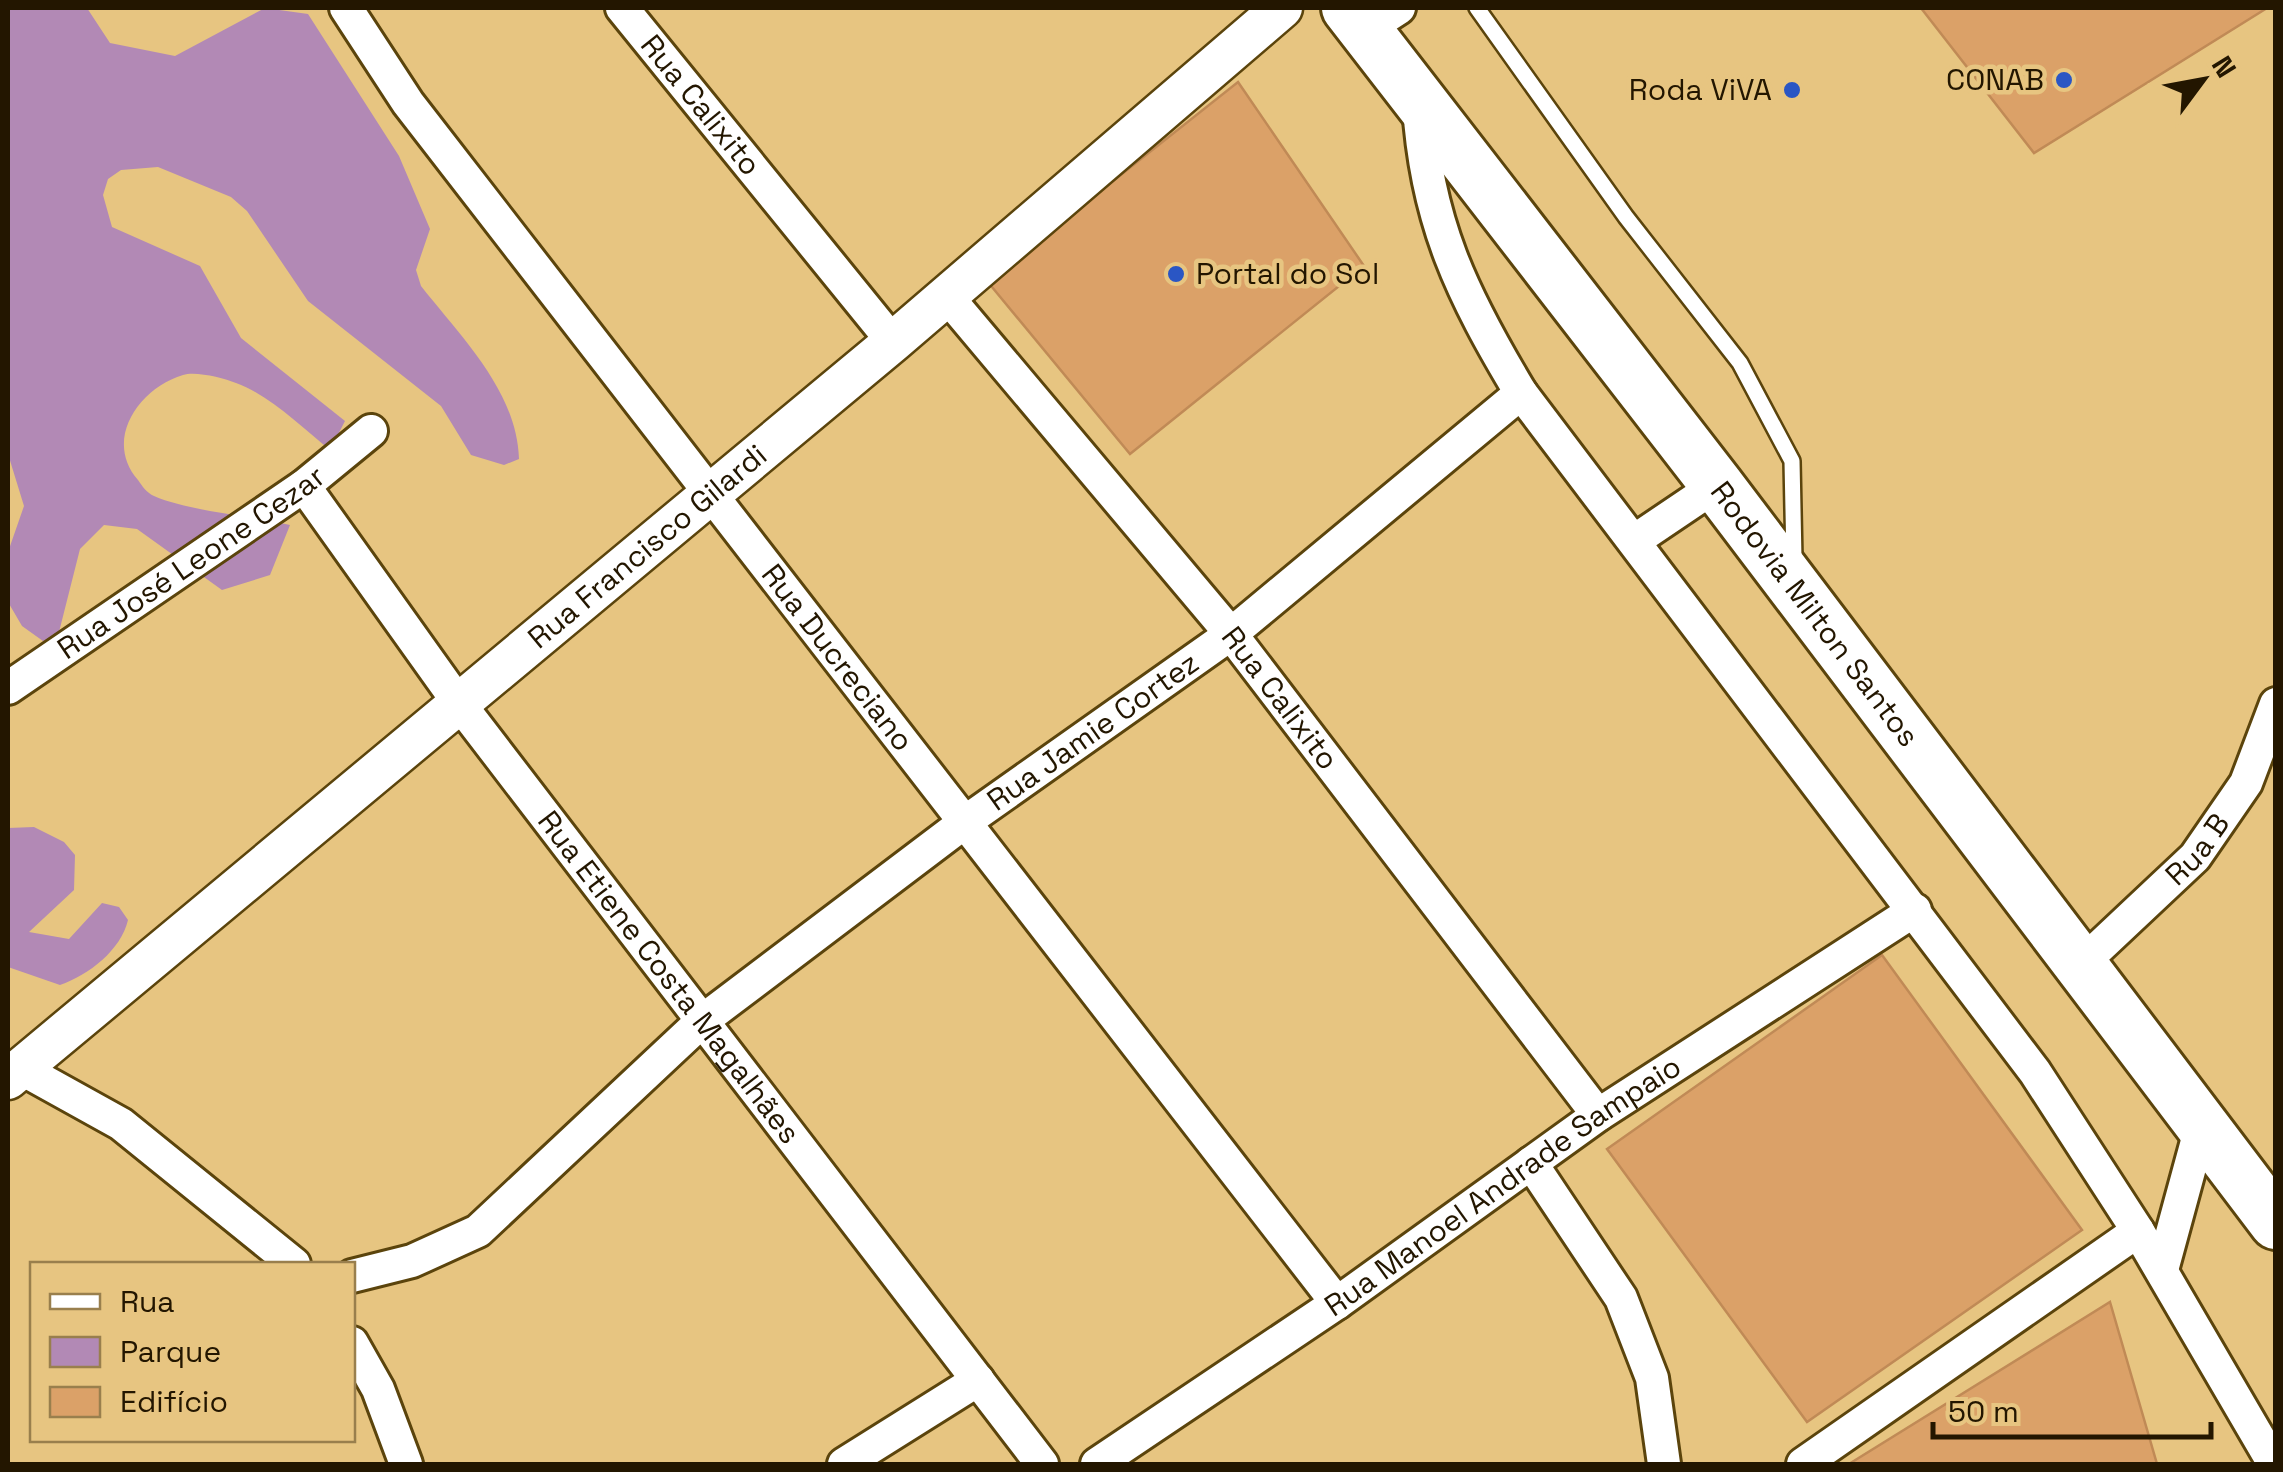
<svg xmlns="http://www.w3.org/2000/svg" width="2283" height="1472" font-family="'Space Grotesk',sans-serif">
<rect width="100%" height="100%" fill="#e7c581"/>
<g fill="#b289b5">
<path d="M8 8H87L110 43 175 56 265 8 308 14 399 156 430 229 416 270 421 286C461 337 517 391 519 459L504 465 471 455 441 406 308 301 247 211 231 197 158 167 121 170 108 179 103 195 112 227 200 266 241 338 345 421 330 450C301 427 271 396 236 383 223 378 196 371 183 375 139 388 103 440 138 480 142 486 147 493 154 496 188 511 251 516 290 525L270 575 222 590 137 529 104 525 80 549 58 636 43 641 22 626 8 602V552L24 506 8 454Z"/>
<path d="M34 827 64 842 75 855 74 890 29 932 69 939 102 903 119 907 128 920C121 950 89 975 60 985L8 967V828Z"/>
</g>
<g fill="#dba168" stroke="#c08a56" stroke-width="2.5">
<polygon points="1921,8 2267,8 2034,153"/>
<polygon points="1238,82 1364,266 1130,454 987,281"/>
<polygon points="1882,955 2082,1230 1807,1422 1607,1149"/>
<polygon points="2110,1302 2157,1464 1849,1464"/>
</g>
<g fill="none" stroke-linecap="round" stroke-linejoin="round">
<defs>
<polyline id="service" points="1477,8 1626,217 1740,363 1792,461 1794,559"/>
<g id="minor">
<path id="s1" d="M346 8 408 103 1337 1303"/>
<path id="s2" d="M622 8 893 342"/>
<polyline points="1365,30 1399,8"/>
<path d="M1419 105C1426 221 1462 295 1521 393L2035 1072 2138 1231 2274 1464"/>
<path id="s3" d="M945 294 1231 634 1598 1115"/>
<path id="s4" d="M304 486 458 702 1042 1464"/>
<polyline points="1634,541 1717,485"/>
<path id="s5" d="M8 688 304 486 371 431"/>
<path id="s6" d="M2078 967 2195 857 2246 783 2276 704"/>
<polyline points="20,1068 121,1124 294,1264"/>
<polyline points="1531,1163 1621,1298 1652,1378 1664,1464"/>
<polyline points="2162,1270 2202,1123"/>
<path id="s7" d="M352 1276 412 1261 478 1231 702 1021 965 822 1231 634 1521 393"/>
<polyline points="352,1343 378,1389 406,1464"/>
<polyline points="844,1464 978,1380"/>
<path id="s8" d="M1097 1464 1337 1303 1598 1115 1915 910"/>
<polyline points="1803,1464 2138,1231"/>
</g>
<g id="tertiary">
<path id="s9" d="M8 1079 893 342 1282 8"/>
</g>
<g id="trunk">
<path id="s10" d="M1348 8 1717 485 2276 1223"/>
</g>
</defs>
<use href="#service" stroke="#5b440c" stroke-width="20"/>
<use href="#minor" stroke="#5b440c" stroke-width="38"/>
<use href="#tertiary" stroke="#5b440c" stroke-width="45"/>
<use href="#trunk" stroke="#5b440c" stroke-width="58"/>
<use href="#service" stroke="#fff" stroke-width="15"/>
<use href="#minor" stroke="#fff" stroke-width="32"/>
<use href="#tertiary" stroke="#fff" stroke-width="40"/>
<use href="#trunk" stroke="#fff" stroke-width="52"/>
</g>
<g fill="#2a56c4" stroke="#e7c581" stroke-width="4">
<circle cx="2064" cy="80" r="10"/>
<circle cx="1792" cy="90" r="10"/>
<circle cx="1176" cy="274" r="10"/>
</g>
<g text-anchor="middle" stroke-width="9" stroke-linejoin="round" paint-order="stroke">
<g font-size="30" fill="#231600" stroke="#e7c581" text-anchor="end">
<text x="2044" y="90">CONAB</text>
<text x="1772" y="100">Roda ViVA</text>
<text x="1196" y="284" text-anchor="start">Portal do Sol</text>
</g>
<g font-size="30" fill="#231600" stroke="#e7c581">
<text dy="10" stroke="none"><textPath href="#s2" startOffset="125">Rua Calixito</textPath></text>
<text dy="10" stroke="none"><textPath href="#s9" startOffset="832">Rua Francisco Gilardi</textPath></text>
<text dy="10" stroke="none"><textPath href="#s5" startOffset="222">Rua José Leone Cezar</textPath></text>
<text dy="10" stroke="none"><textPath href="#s10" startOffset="765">Rodovia Milton Santos</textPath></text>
<text dy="10" stroke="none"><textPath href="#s1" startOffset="815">Rua Ducreciano</textPath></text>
<text dy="10" stroke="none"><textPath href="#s3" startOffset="525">Rua Calixito</textPath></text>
<text dy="10" stroke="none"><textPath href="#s7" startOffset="928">Rua Jamie Cortez</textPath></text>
<text dy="10" stroke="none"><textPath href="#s6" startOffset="168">Rua B</textPath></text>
<text dy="10" stroke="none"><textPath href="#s4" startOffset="612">Rua Etiene Costa Magalhães</textPath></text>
<text dy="10" stroke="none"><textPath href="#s8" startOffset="492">Rua Manoel Andrade Sampaio</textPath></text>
</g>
</g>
<rect width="2283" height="1472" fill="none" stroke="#231600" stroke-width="20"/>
<rect x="30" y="1262" width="325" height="180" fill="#e7c581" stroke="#997f4d" stroke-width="2.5"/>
<rect x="50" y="1294" width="50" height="15" fill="#ffffff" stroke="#997f4d" stroke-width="2.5"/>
<text x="120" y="1312" font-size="30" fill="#231600">Rua</text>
<rect x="50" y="1337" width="50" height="30" fill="#b289b5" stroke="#997f4d" stroke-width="2.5"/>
<text x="120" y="1362" font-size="30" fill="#231600">Parque</text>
<rect x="50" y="1387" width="50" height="30" fill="#dba168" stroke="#997f4d" stroke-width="2.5"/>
<text x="120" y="1412" font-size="30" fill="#231600">Edifício</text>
<g transform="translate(2203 80) rotate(58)" stroke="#e7c581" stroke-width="8" paint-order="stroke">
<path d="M0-8L18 38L0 25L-18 38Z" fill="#231600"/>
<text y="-15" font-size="28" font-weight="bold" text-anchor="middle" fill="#231600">N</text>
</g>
<path d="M1933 1422v15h278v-15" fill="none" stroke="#231600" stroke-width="5"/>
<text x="1948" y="1422" font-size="30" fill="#231600" stroke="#e7c581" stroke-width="8" paint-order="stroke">50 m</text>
</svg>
